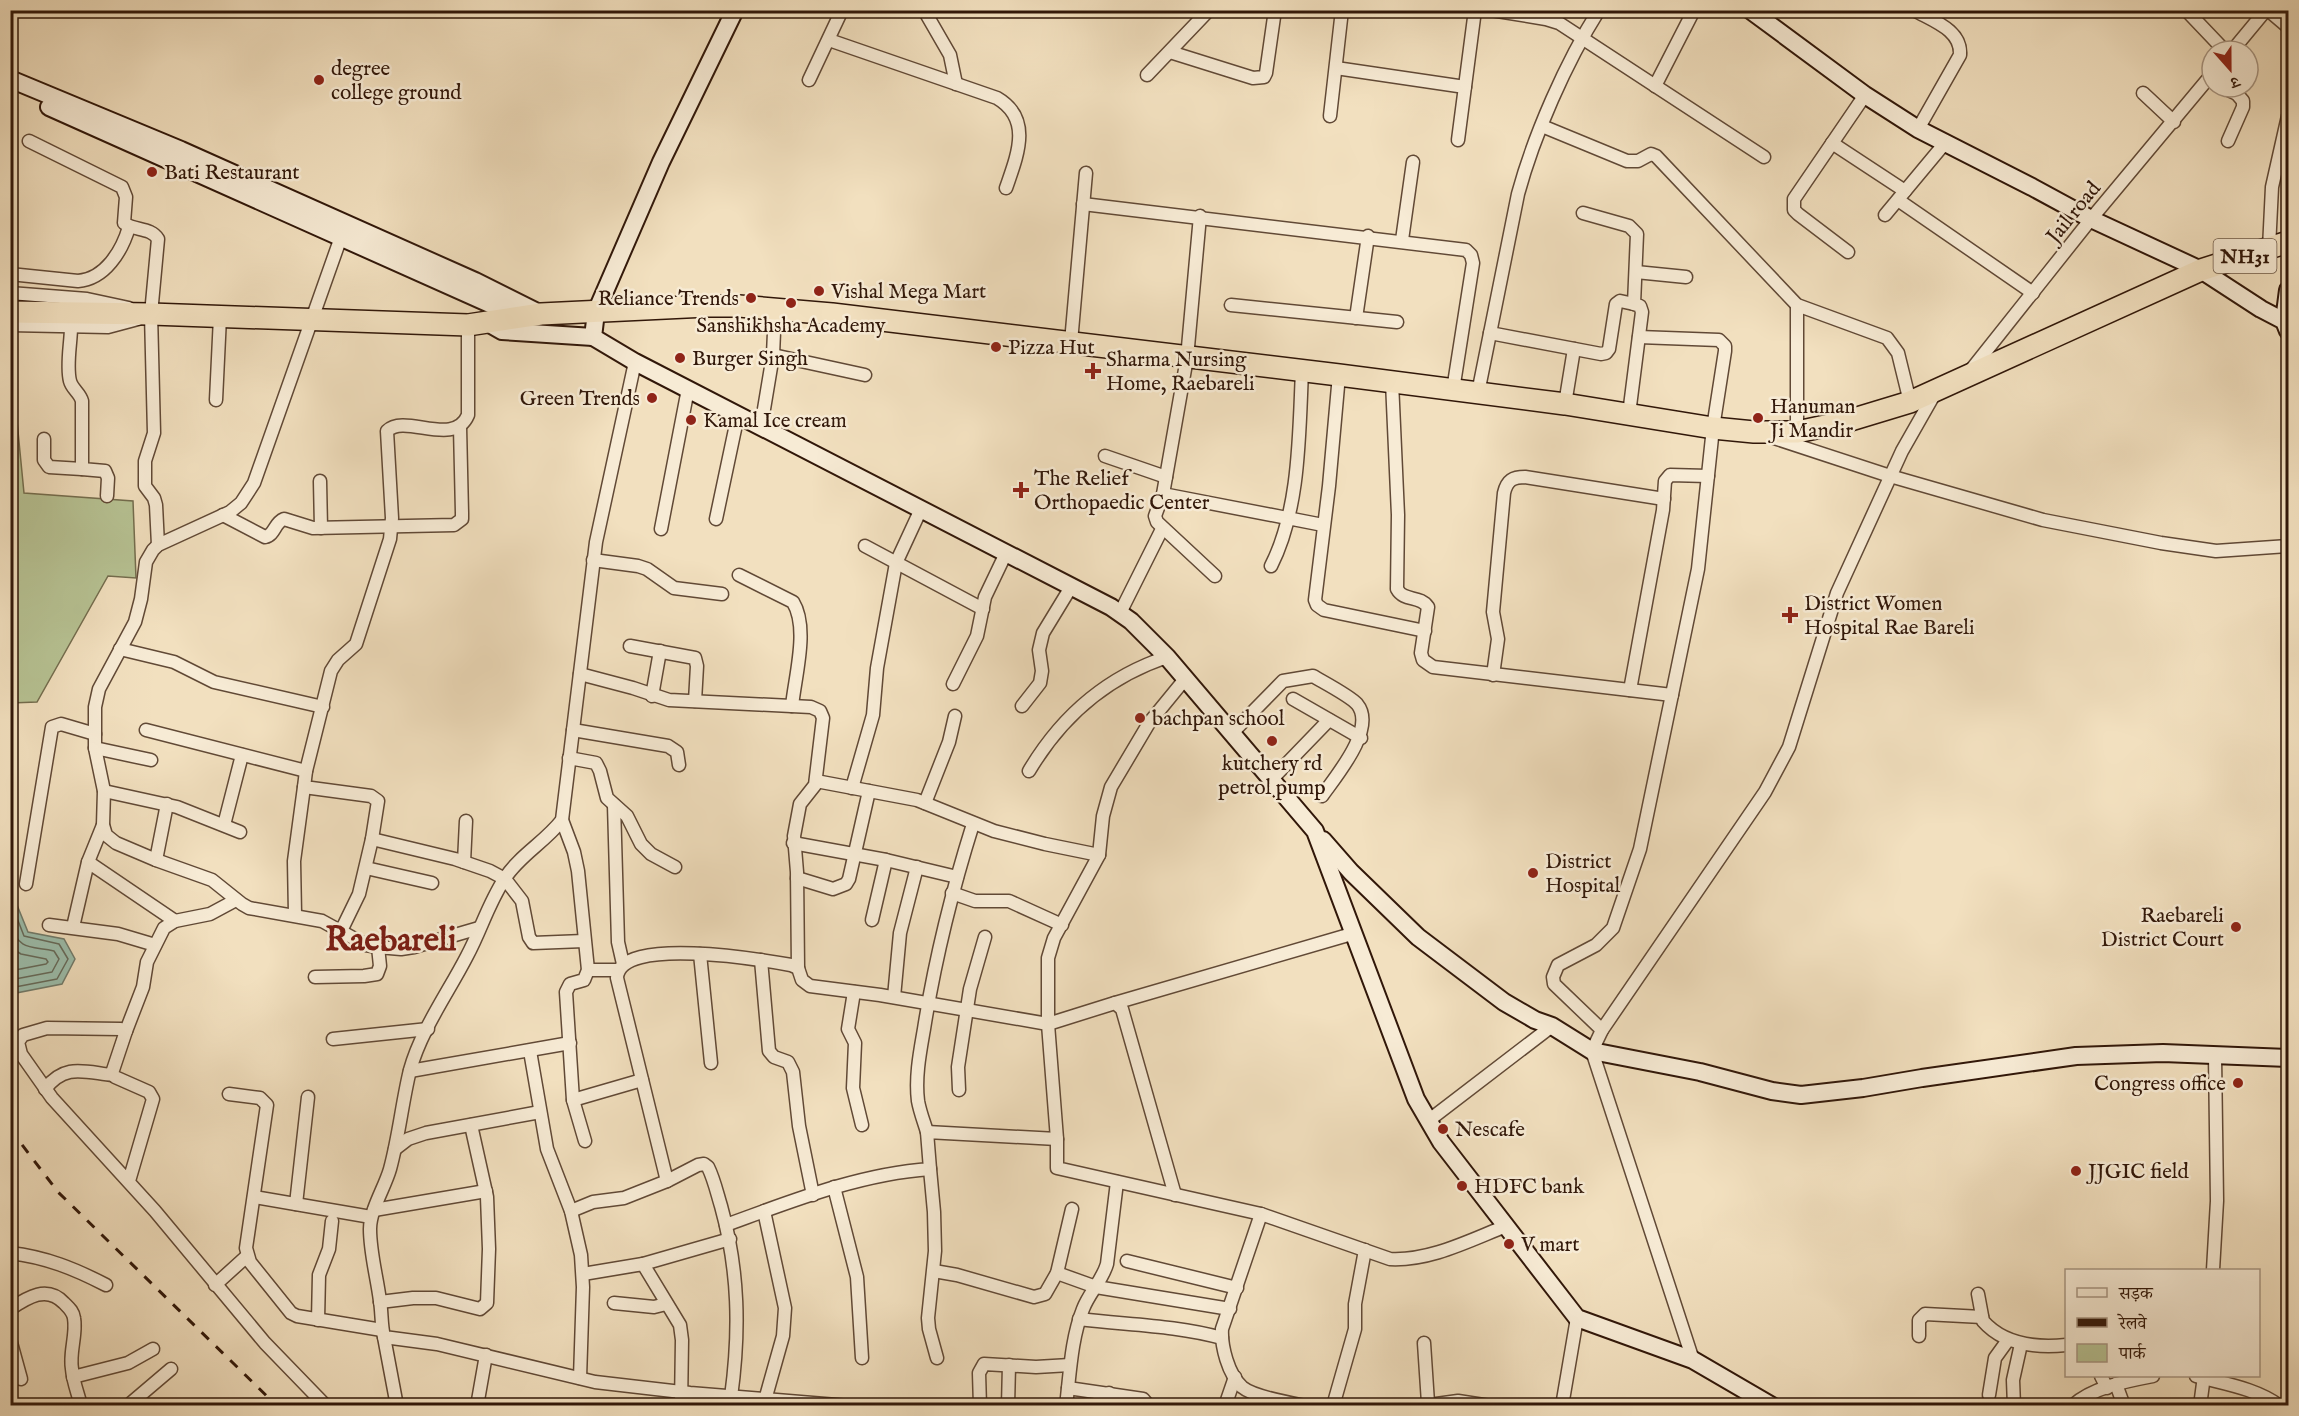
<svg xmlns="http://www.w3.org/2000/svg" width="2299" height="1416" font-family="'IM FELL English','Noto Serif Devanagari',serif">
<rect width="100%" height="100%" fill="#f2e0bf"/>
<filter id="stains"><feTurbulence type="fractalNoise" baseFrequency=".00333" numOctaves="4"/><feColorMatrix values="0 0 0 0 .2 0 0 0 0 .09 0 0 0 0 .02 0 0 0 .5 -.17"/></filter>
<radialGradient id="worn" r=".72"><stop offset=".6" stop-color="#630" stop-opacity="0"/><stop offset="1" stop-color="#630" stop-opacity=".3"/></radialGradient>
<polygon fill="#b7c394" stroke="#746d4e" stroke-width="1.5" points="10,410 16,411 24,493 133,501 136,578 108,576 37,702 11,703"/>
<polygon fill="#9cbeac" stroke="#717b6b" stroke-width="1.5" points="11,866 17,905 28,932 64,939 75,959 62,984 11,994"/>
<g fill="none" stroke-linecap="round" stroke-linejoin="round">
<g stroke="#666a5a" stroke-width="1.5">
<polyline points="10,900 24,936 59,944 68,959 57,979 10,988"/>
<path d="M10 925C20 951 30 946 54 951L59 959 52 972 10 980"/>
<polyline points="10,947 21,954 46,959 48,962 46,964 10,971"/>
</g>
<defs>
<g id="street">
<polyline points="924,10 950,55 956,84"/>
<polyline points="1491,10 1546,19 1559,23 1764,157"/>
<path d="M1914 10C1933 21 1962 30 1960 55L1918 129"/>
<polyline points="2186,10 2225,51"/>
<polyline points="2268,10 2288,27"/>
<path d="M829 40 997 98C1033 119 1017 156 1006 188"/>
<polyline points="2232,51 2266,10"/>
<polyline points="1170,52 1253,78 1264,77 1266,73 1275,10"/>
<polyline points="1336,68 1465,87"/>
<polyline points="1147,75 1209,10"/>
<polyline points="809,80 842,10"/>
<polyline points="1655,86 1694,10"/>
<polyline points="2222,87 2237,94 2243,101 2243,107 2228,141"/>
<polyline points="2143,93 2174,122"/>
<polyline points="1330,116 1342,10"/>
<polyline points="1542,126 1627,161 1638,161 1651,154 1656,156 1797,305 1887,338 1898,353 1910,402"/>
<polyline points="1458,140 1475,10"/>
<path d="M29 141 122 187 126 197 124 223C134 231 151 227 158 239L151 314 154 433 145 461V486L154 498 156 505 158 545"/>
<polyline points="1832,143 1905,191"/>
<polyline points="1898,200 2033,293"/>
<polyline points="1083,204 1466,250 1471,255 1473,263 1453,390"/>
<polyline points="1583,213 1629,226 1637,234 1634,304 1640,306 1642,312 1629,414"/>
<polyline points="1885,215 1945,143"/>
<polyline points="1200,216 1187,358 1163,494 1323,525"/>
<polyline points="341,237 254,483 241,503 230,512 158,545 153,550 146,562 141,599 135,622 99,689 95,707 95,748 104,791 103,825 106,835 116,843 156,860 212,880 242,904 249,908 322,921 366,945 378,947 401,949 414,947 479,928"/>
<polyline points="1402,240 1413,162"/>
<polyline points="2269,248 2272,187 2288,116"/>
<polyline points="1848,252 1798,214 1794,210 1794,199 1865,95"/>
<polyline points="1636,272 1686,277"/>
<path d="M10 274 78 281C105 279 122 251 129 227"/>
<polyline points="10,293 87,299 129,308"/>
<polyline points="1231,305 1397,322"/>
<polyline points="1797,305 1797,432"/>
<polyline points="1356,318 1368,236"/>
<polyline points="10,325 108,327 138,319"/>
<path d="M71 327C71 343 66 365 70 381 72 389 80 393 82 401V469L105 471 108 478 107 496"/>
<polyline points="1490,333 1601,354 1606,353 1609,349 1616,304 1620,301 1634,304"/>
<polyline points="1071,342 1086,173"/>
<polyline points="773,355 865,375"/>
<path d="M635 362 596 542 562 820C545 842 520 855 505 878 488 904 481 930 467 956 448 993 421 1030 410 1070 402 1103 399 1136 390 1169 385 1187 370 1210 370 1229 370 1253 377 1277 380 1301 382 1313 381 1325 384 1337L437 1344 595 1382 690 1393 849 1406"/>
<polyline points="1971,370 2091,219 2212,74"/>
<polyline points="1339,375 1329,486 1315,600 1317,605 1324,610 1425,631"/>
<path d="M1392 382 1398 515 1397 589C1404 602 1420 595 1428 607L1421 653 1423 660 1433 667 1672 695"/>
<path d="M1478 393 1518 194C1534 135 1566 62 1599 10"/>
<polyline points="216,400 220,317"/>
<polyline points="1565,404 1574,349"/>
<polyline points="761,427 773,355 775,309"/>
<polyline points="1771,437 1890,476 2043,520 2161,543 2216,551 2288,546"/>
<polyline points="44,439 44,460 49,467 82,469"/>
<polyline points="1105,456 1166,477"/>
<polyline points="320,481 321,528"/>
<polyline points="1163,494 1155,516 1157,522 1215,576"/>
<path d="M223 515 265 537C275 535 274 523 284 519L313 528 454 525 462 519V513L460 427"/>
<polyline points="716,519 738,415"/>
<polyline points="661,529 688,389"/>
<polyline points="865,546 983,609"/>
<polyline points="593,560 638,566 647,569 674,588 722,594"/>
<path d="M1271 566C1300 509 1299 434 1302 371"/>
<path d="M739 575 793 602C809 628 795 676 792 706"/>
<polyline points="1120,613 1162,529"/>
<polyline points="630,646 695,658 697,666 695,701"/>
<polyline points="120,649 174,662 214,682 323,707"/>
<polyline points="580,674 633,688 669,700 811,707 820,711 823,718 815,785 800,804 794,836 797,872 798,968"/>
<path d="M1493 675 1498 639 1493 612 1504 493C1507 480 1513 477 1525 477L1664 499"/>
<polyline points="953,684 977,636 985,597 1006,553"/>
<polyline points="1630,690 1663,510 1665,481 1670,475 1708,476"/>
<polyline points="652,696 660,651"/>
<polyline points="1293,699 1361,738"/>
<polyline points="1022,706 1040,683 1042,671 1039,650 1043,633 1071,587"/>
<polyline points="146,730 306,771"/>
<polyline points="573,730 668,746 677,752 679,765"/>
<path d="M1232 733 1283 681 1313 676C1323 682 1350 696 1357 704 1377 728 1336 776 1322 796"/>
<polyline points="95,748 151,760"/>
<polyline points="569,758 596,763 600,771 607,798 627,816 641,844 651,854 675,867"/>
<path d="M1029 771C1061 717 1107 677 1167 657"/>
<polyline points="1271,780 1329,720"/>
<polyline points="816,781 917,800 994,831 1045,844 1099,855"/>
<polyline points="852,788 873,715 877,668 896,563 921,509"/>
<polyline points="104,791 177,807 240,832"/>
<polyline points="925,803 949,742 955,716"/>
<polyline points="614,805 618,942 623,964"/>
<polyline points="562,820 574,852 578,871 588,970 584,980 570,984 566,992 573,1100 585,1141"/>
<polyline points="224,825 242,755"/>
<polyline points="372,839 455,859 490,871 505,879 522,901 529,937 533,943 584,941"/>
<polyline points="793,843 886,860 957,877"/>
<polyline points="156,860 167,804"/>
<polyline points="88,862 175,921"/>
<polyline points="464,862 466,821"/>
<polyline points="366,868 432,883"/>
<polyline points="797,878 833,889 846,884 849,879 869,791"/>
<polyline points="26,884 52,727 61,724 95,734"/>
<polyline points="952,893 975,901 1009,901 1062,925"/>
<polyline points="295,914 294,861 304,787"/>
<polyline points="872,920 886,860"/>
<polyline points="49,925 118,934 155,945"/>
<polyline points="73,927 88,862 103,825"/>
<path d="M341 931 359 894 372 839 378 801 371 796 304 787 306 771 331 671 338 660 356 644 390 539 392 518 387 431C405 413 454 448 468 415V325"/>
<polyline points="700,954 711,1063"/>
<polyline points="761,960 769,1051 774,1057 788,1062 793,1072 799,1126 813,1195"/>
<polyline points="588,970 618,970"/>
<polyline points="315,977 364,976 377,974 380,966 378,947"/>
<polyline points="854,992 848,1029 855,1043 853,1088 862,1125"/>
<polyline points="894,997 900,933 917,867"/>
<polyline points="1115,1003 1355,933"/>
<polyline points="1602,1030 1554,984 1553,977 1558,965 1596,945 1613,928 1640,849 1698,569 1713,428 1725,351 1725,346 1719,340 1639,337"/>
<polyline points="126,1031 143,987 147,962 164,928 175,921 210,914 236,900"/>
<polyline points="333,1039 428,1029"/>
<polyline points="530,1051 547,1149 571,1211 581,1255 583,1287 580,1378"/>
<polyline points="410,1071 570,1043"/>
<path d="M45 1089C65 1063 84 1072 113 1075"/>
<polyline points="959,1090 958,1067 970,989 985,937"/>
<polyline points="229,1094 260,1098 267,1105 246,1248 250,1262 291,1313 297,1316 382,1330"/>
<polyline points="573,1100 642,1080"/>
<polyline points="1428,1121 1552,1026"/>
<path d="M927 1132C924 1122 920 1112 918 1101 915 1077 920 1052 924 1029 935 959 952 891 973 824"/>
<polyline points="395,1149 408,1139 426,1133 540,1112"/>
<polyline points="930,1169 934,1212 935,1251 928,1318 929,1329 937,1358"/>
<polyline points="129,1181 153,1099 149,1092 115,1077 112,1073 126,1031 121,1029 47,1028 23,1035 18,1042 21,1054 52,1098 155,1211 265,1343 326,1406"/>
<polyline points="834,1187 857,1277 862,1358"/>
<polyline points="1175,1195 1122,1009 1115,1003 1048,1024 1048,958 1054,938 1099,855 1103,816 1111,787 1149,723 1185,679"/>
<polyline points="254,1197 371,1217"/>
<polyline points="296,1204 308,1097"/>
<polyline points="374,1210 486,1191"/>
<polyline points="571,1211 593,1202 624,1198 667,1181"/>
<polyline points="764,1211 785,1308 783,1336 765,1400"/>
<path d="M1261 1214 1222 1329C1221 1346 1228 1374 1242 1387 1254 1397 1290 1403 1306 1406"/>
<path d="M726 1225C792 1201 859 1174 930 1169L927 1132 1057 1139"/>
<path d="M10 1253C46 1257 75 1269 106 1285"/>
<polyline points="1127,1261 1237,1288"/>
<polyline points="643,1264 730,1239"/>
<polyline points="2213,1270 2217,1201 2215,1056"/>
<polyline points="934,1271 957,1275 1034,1297 1045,1294 1057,1273 1072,1209"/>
<polyline points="1057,1273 1096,1287 1230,1309"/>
<polyline points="583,1274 643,1264 680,1325 682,1340 681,1406"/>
<polyline points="215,1285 247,1256"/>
<path d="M1978 1294 1983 1321C2004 1345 2036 1348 2066 1345"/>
<polyline points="380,1302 413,1298 436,1298 480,1309 487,1303 489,1249 487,1197 471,1125"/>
<polyline points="614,1303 654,1307 666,1304"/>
<path d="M10 1309C28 1297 47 1285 64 1303 69 1308 73 1311 74 1318 77 1335 69 1352 72 1369 73 1382 78 1393 81 1406"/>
<path d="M1079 1319C1127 1325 1175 1325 1222 1338"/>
<polyline points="318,1320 319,1275 329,1249 332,1221"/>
<polyline points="1919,1336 1919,1320 1925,1314 1982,1317"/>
<polyline points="384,1337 397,1406"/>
<polyline points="10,1339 21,1379"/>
<polyline points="1424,1343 1428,1403"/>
<polyline points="1693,1360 1592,1051 1602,1030 1765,792 1789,747 1837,593 1902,451 1935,393"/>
<polyline points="2101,1376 2107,1388"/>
<path d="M2196 1376C2225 1384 2255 1388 2280 1406"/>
<polyline points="73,1377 128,1363 153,1349"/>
<polyline points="2116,1384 2124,1406"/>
<polyline points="1068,1388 1143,1399 1149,1406"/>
<polyline points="1989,1395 1995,1358 2008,1340"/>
<path d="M731 1397C740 1331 739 1271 721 1206 717 1193 714 1179 708 1167L704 1164 698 1165 667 1181 617 978C618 935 763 960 791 965L798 968 802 980 810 986 880 995 1048 1024 1057 1139V1168L1261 1214 1390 1259C1430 1261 1468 1241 1506 1226"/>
<polyline points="131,1403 171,1369"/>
<polyline points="477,1406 486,1355"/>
<polyline points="980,1406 979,1373 984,1364 1036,1367 1070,1365"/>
<polyline points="1008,1406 1009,1365"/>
<path d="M1066 1406C1070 1374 1071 1339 1083 1309 1089 1293 1102 1281 1107 1264L1117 1182"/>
<polyline points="1109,1406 1109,1393"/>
<polyline points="1225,1406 1235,1377"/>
<polyline points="1333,1406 1355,1329 1355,1304 1365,1250"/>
<polyline points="1422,1406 1458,1401 1490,1406"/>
<polyline points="1562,1406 1577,1318"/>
<polyline points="2014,1406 2013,1380 2021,1344"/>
<path d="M2072 1406C2093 1387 2127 1381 2153 1376"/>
<polyline points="2200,1406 2204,1376"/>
</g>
<g id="secondary">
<polyline points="735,10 661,162 596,312 593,337 635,362 1111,607 1131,621 1167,657 1315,831 1416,1099 1441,1142 1577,1318 1693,1360 1772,1406"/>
<polyline points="1750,10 1865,95 1918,129 2032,187 2091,219 2201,270 2261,309 2284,321 2288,331"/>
<polyline points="10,79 181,150 475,281 541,314"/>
<polyline points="49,107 521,318"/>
<polyline points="2284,321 2288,290"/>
<polyline points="488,323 502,331 593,337"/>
<polyline points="1323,840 1351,872 1418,937 1504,1002 1535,1020 1552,1026 1592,1051 1700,1072 1772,1091 1801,1095 1863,1088 1922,1078 2076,1056 2163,1053 2288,1058"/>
</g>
<polyline id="highway" points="10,312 151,314 468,325 541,314 707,306 739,306 832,314 1339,375 1565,404 1713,428 1754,432 1797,432 1844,422 1910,402 2201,270 2288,242"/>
</defs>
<use href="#street" stroke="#614936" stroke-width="15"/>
<use href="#secondary" stroke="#311709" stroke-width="20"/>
<use href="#highway" stroke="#311709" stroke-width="24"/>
<use href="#street" stroke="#f7ebd5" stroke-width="12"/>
<use href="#secondary" stroke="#f7ebd5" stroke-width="16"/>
<use href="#highway" stroke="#f2e0bf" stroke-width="21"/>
<polyline stroke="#311709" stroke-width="3" stroke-dasharray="10 10" stroke-linecap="butt" points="10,1129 58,1192 277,1406"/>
</g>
<g fill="#8f2418" stroke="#f7ebd5" stroke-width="2">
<circle cx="319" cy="80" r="6"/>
<circle cx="152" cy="172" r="6"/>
<circle cx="819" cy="291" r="6"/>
<circle cx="751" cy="298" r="6"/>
<circle cx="791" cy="303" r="6"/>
<circle cx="996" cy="347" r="6"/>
<circle cx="680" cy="358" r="6"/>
<path d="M1090 362h6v6h6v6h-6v6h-6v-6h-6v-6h6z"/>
<circle cx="652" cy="398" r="6"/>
<circle cx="1758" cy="418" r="6"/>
<circle cx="691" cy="420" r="6"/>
<path d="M1018 481h6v6h6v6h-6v6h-6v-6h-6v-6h6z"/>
<path d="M1787 606h6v6h6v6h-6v6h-6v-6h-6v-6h6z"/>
<circle cx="1140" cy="718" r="6"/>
<circle cx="1272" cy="741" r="6"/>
<circle cx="1533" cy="873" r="6"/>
<circle cx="2236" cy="927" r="6"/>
<circle cx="2238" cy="1083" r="6"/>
<circle cx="1443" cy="1129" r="6"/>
<circle cx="2076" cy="1171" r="6"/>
<circle cx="1462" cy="1186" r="6"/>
<circle cx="1509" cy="1244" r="6"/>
</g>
<g text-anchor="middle" stroke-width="5" stroke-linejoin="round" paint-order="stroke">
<rect fill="#f7ebd5" stroke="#6c5746" stroke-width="1.5" x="2213.5" y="239" width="63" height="34" rx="4.5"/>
<g font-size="20" font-weight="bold" fill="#311709">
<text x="2245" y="263">NH31</text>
</g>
<g font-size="21" fill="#311709" stroke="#f7ebd5" text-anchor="start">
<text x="331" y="75">degree<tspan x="331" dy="24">college ground</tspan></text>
<text x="164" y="179">Bati Restaurant</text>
<text x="831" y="298">Vishal Mega Mart</text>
<text x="739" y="305" text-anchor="end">Reliance Trends</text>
<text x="791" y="332" text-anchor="middle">Sanshikhsha Academy</text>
<text x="1008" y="354">Pizza Hut</text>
<text x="692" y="365">Burger Singh</text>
<text x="1106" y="366">Sharma Nursing<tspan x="1106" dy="24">Home, Raebareli</tspan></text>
<text x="640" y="405" text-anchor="end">Green Trends</text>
<text x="1770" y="413">Hanuman<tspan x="1770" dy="24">Ji Mandir</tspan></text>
<text x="703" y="427">Kamal Ice cream</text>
<text x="1034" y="485">The Relief<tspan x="1034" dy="24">Orthopaedic Center</tspan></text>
<text x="1804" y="610">District Women<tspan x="1804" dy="24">Hospital Rae Bareli</tspan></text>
<text x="1152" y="725">bachpan school</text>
<text x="1272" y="770" text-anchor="middle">kutchery rd<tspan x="1272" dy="24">petrol pump</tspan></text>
<text x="1545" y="868">District<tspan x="1545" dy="24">Hospital</tspan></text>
<text x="2224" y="922" text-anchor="end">Raebareli<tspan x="2224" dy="24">District Court</tspan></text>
<text x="2226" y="1090" text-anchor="end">Congress office</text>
<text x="1455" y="1136">Nescafe</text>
<text x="2088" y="1178">JJGIC field</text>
<text x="1474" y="1193">HDFC bank</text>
<text x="1521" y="1251">V mart</text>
</g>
<g font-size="21" fill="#311709" stroke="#f7ebd5">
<text transform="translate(2073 212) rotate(-51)" y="7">Jail road</text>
</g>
<g font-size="33" font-weight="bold" fill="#7a1f14" stroke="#f7ebd5">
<text x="391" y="950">Raebareli</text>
</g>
</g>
<rect width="2299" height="1416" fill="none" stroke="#f2e0bf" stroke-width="36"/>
<rect x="12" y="12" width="2275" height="1392" fill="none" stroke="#311709" stroke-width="3"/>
<rect x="18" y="18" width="2263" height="1380" fill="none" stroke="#311709" stroke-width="1.5"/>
<rect x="2065" y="1269" width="195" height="108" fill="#f7ebd5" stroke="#a89683" stroke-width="1.5"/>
<rect x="2077" y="1288" width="30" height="9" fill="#f7ebd5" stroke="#a89683" stroke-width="1.5"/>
<text x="2119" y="1299" font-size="18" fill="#311709">सड़क</text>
<rect x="2077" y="1318" width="30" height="9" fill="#311709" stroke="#a89683" stroke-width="1.5"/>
<text x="2119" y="1329" font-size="18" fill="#311709">रेलवे</text>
<rect x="2077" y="1344" width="30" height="18" fill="#b7c394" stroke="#a89683" stroke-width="1.5"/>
<text x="2119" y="1359" font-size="18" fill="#311709">पार्क</text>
<g transform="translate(2230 69) rotate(159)"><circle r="28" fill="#f7ebd5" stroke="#a89683" stroke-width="1.5"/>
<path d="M0-4.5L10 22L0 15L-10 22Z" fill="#8f2418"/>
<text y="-9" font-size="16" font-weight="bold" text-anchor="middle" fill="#311709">उ</text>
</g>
<rect width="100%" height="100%" filter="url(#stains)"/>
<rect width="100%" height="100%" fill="url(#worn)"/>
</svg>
